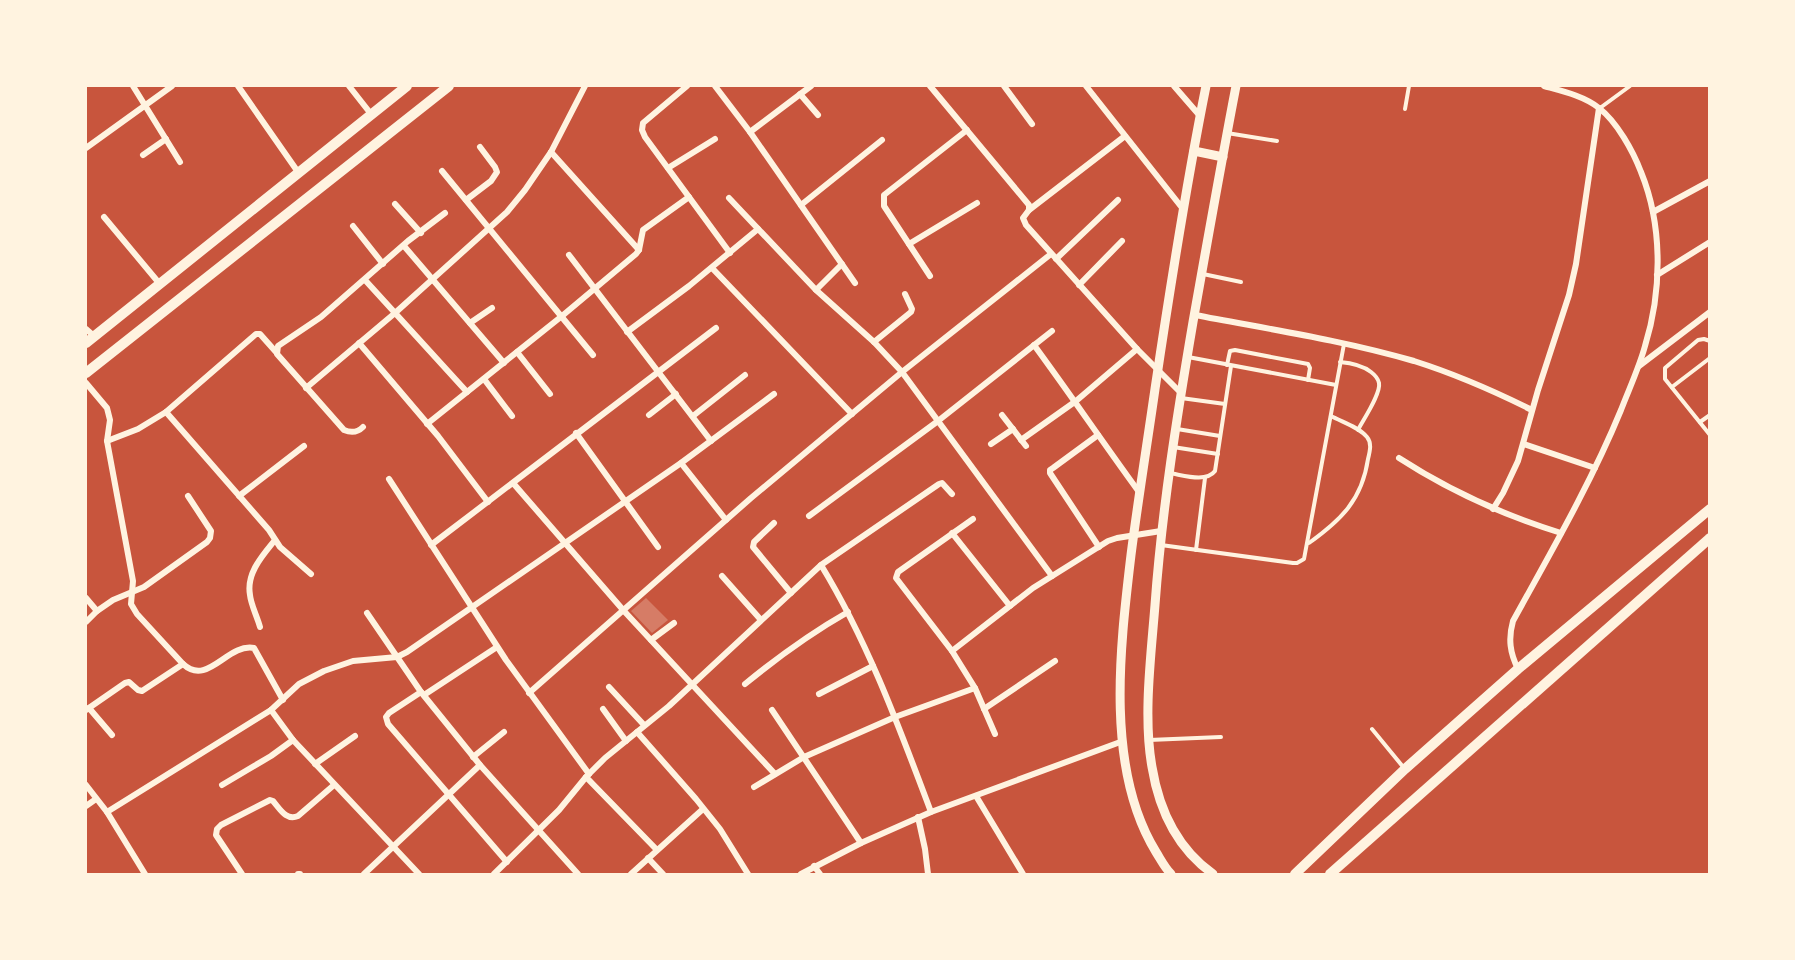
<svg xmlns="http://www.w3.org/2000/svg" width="1795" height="960" font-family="'Asap Condensed',sans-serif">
<rect width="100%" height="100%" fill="#c8553d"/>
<polygon fill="#d67c66" points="646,598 668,620 652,633 631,611"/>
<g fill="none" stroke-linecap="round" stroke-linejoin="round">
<g stroke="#fff3e0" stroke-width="4">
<polyline points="1600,108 1630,86"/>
<polyline points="1405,109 1409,86"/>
<polyline points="1227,133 1277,141"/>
<polyline points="1203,274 1241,282"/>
<polyline points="1710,341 1704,339 1698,340 1665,368 1665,379 1710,435"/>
<polyline points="1188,357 1336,385"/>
<path d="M1340 362C1352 363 1362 365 1371 372 1375 375 1378 378 1379 383 1381 394 1363 420 1358 430"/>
<polyline points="1227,365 1230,351 1235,350 1308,364 1310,368 1308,380"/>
<polyline points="1672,387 1710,358"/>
<polyline points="1181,398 1225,404"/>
<polyline points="1700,422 1710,415"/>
<polyline points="1177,429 1220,436"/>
<polyline points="1173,447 1218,454"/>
<path d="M1169 473C1183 475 1206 483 1215 471L1231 366"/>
<path d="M1309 543C1341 520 1362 500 1368 459 1370 451 1372 443 1367 437 1359 427 1342 422 1331 416"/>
<polyline points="1161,545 1293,563 1297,563 1304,559 1344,344"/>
<polyline points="1196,550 1205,478"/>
<polyline points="1372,729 1404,768"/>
<polyline points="1149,740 1221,737"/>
</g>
<g stroke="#fff3e0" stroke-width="6">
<polyline points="133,86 180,162"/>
<polyline points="238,86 298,172"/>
<polyline points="349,86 371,114"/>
<polyline points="687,86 643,123 642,130 645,137 730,253"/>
<polyline points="715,86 750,132 855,283"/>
<polyline points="930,86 1029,205 1029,210 1023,218 1026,225 1137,349 1181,393"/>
<polyline points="1004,86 1032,124"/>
<polyline points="1086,86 1183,209"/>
<polyline points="1174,86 1200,116"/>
<polyline points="800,94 818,115"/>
<polyline points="750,132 811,86"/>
<polyline points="86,148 172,86"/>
<polyline points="551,152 639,250"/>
<polyline points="143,155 166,139"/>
<polyline points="668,168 715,139"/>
<polyline points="442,171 593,355"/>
<polyline points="729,198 816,290 874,342 902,372 1052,576"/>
<polyline points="466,200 491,181 497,172 495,167 480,147"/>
<polyline points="395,204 421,233"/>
<polyline points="801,205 882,140"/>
<polyline points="1029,210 1125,136"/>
<polyline points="1653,212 1710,181"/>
<polyline points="104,217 159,283"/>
<polyline points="353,226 383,264"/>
<polyline points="909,244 977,203"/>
<polyline points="404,246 504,363"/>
<polyline points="569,255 711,441"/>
<polyline points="1056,259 1118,200"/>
<polyline points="712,268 852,414"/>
<polyline points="1657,275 1710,242"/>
<polyline points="930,276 884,206 884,195 967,130"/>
<polyline points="365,280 467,392"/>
<polyline points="1079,285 1122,241"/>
<polyline points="816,290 842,264"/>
<path d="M1195 315C1268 329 1342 340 1414 361 1455 374 1494 391 1532 410"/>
<polyline points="470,323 492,308"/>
<polyline points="86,329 94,336"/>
<polyline points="627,332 689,286 758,229"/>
<polyline points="874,342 911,312 912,309 905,294"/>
<polyline points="359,343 438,436 488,502"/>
<path d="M1034 345C1070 394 1104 444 1139 492"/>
<polyline points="517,352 550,394"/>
<polyline points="1639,366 1710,312"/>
<polyline points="484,379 512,416"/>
<path d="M86 383 107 408 110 420 107 441 133 581 131 604 137 614 183 664C208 687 227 643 254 648L283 700"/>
<polyline points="306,388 395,313 507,212 525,190 551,152 585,86"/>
<polyline points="166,412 269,530 280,547 311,574"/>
<polyline points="649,415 676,394"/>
<polyline points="1002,415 1026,446"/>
<polyline points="693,416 745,375"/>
<polyline points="427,424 562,316 636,254 639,250 643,230 689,197"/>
<path d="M363 427C357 433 351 433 344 430L277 354 278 346 321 317 408 241 445 213"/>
<polyline points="576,433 658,547"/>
<polyline points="1098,435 1053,468 1050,470 1050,473 1099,547"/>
<polyline points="1021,440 1076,401 1137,349"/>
<polyline points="107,441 138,429 166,412 256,334 260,334 276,352"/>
<polyline points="991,444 1013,429"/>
<polyline points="1524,444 1595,468"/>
<path d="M1399 458C1450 491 1503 515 1561 533"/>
<polyline points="681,463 726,520"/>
<polyline points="389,479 506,660 589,774"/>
<polyline points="513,483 624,611 775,774"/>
<polyline points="239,496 304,446"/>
<polyline points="1493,509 1503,493 1518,461 1538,390 1569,295 1576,264 1599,108"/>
<polyline points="809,516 938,421 1052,331"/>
<polyline points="973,519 898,572 896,578 952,651 975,688 995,734"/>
<polyline points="774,523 754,542 753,547 791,593"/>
<polyline points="952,533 1010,606"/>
<polyline points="431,545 716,328"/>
<path d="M821 565C868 642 899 727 931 812"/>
<polyline points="722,576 761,620"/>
<polyline points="86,598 97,611"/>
<polyline points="367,613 421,692 480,765 578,874"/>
<polyline points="86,622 97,611 113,600 144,587 207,542 210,538 211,531 188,496"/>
<path d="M260 627C257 616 251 605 250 595 246 573 263 555 275 540"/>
<polyline points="651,640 674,623"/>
<polyline points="952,651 1033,588 1108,541 1117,538 1161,531"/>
<path d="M1518 669C1510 653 1508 639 1513 621 1551 552 1591 483 1621 410 1629 389 1639 368 1645 346 1662 291 1663 226 1641 172 1633 151 1617 122 1599 108 1584 96 1562 91 1544 86"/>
<path d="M745 684C778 657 811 633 848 612"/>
<polyline points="609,687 644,725"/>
<polyline points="421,692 389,713 386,717 388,724 507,862"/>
<polyline points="529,693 751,498 902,372 1051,254"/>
<polyline points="819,694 873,666"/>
<polyline points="424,695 497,647"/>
<polyline points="89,708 112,735"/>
<polyline points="603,709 626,741"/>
<polyline points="984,709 1055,661"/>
<polyline points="86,710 125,683 129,682 138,690 142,691 183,664"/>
<polyline points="271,710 293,740 419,874"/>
<polyline points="772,710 861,843"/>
<polyline points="637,732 696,799 720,829 748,874"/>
<polyline points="473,757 504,732"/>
<polyline points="315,764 355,736"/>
<polyline points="586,777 657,850"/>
<polyline points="86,785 107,812 145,874"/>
<polyline points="222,785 271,756 293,740"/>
<polyline points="754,787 804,757 895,717 975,688"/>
<polyline points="976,796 1023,874"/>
<polyline points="86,806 96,799"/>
<polyline points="107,812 271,710 299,684 324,671 353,661 397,657 407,652 681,463 774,394"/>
<polyline points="918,817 925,849 928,874"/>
<polyline points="648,858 663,874"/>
<polyline points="814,866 820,874"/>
<path d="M242 874 216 835 217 829 221 825 270 800 273 801C280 809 286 821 298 816L334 785"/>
<polyline points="298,874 300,874"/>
<polyline points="364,874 480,765"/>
<polyline points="494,874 559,810 586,777 605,758 669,706 821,565 939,484 942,483 952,494"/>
<polyline points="631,874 703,809"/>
<polyline points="801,874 861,843 931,812 1123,741"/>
</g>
<g stroke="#fff3e0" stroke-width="9">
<polyline points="1194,151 1223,157"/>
<path d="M1171 874C1165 868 1161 860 1156 852 1105 769 1120 648 1131 555 1138 500 1147 445 1155 389 1170 288 1186 186 1206 86"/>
<path d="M1213 874C1178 849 1159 810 1152 767 1143 717 1151 656 1155 605 1162 509 1177 416 1193 322 1207 243 1221 164 1236 86"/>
</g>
<g stroke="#fff3e0" stroke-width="10">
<polyline points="86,343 407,86"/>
<polyline points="86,373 449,86"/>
<polyline points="1295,874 1405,769 1518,669 1710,509"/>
<polyline points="1330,874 1710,538"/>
</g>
</g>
<rect width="1795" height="960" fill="none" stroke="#fff3e0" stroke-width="174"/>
</svg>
